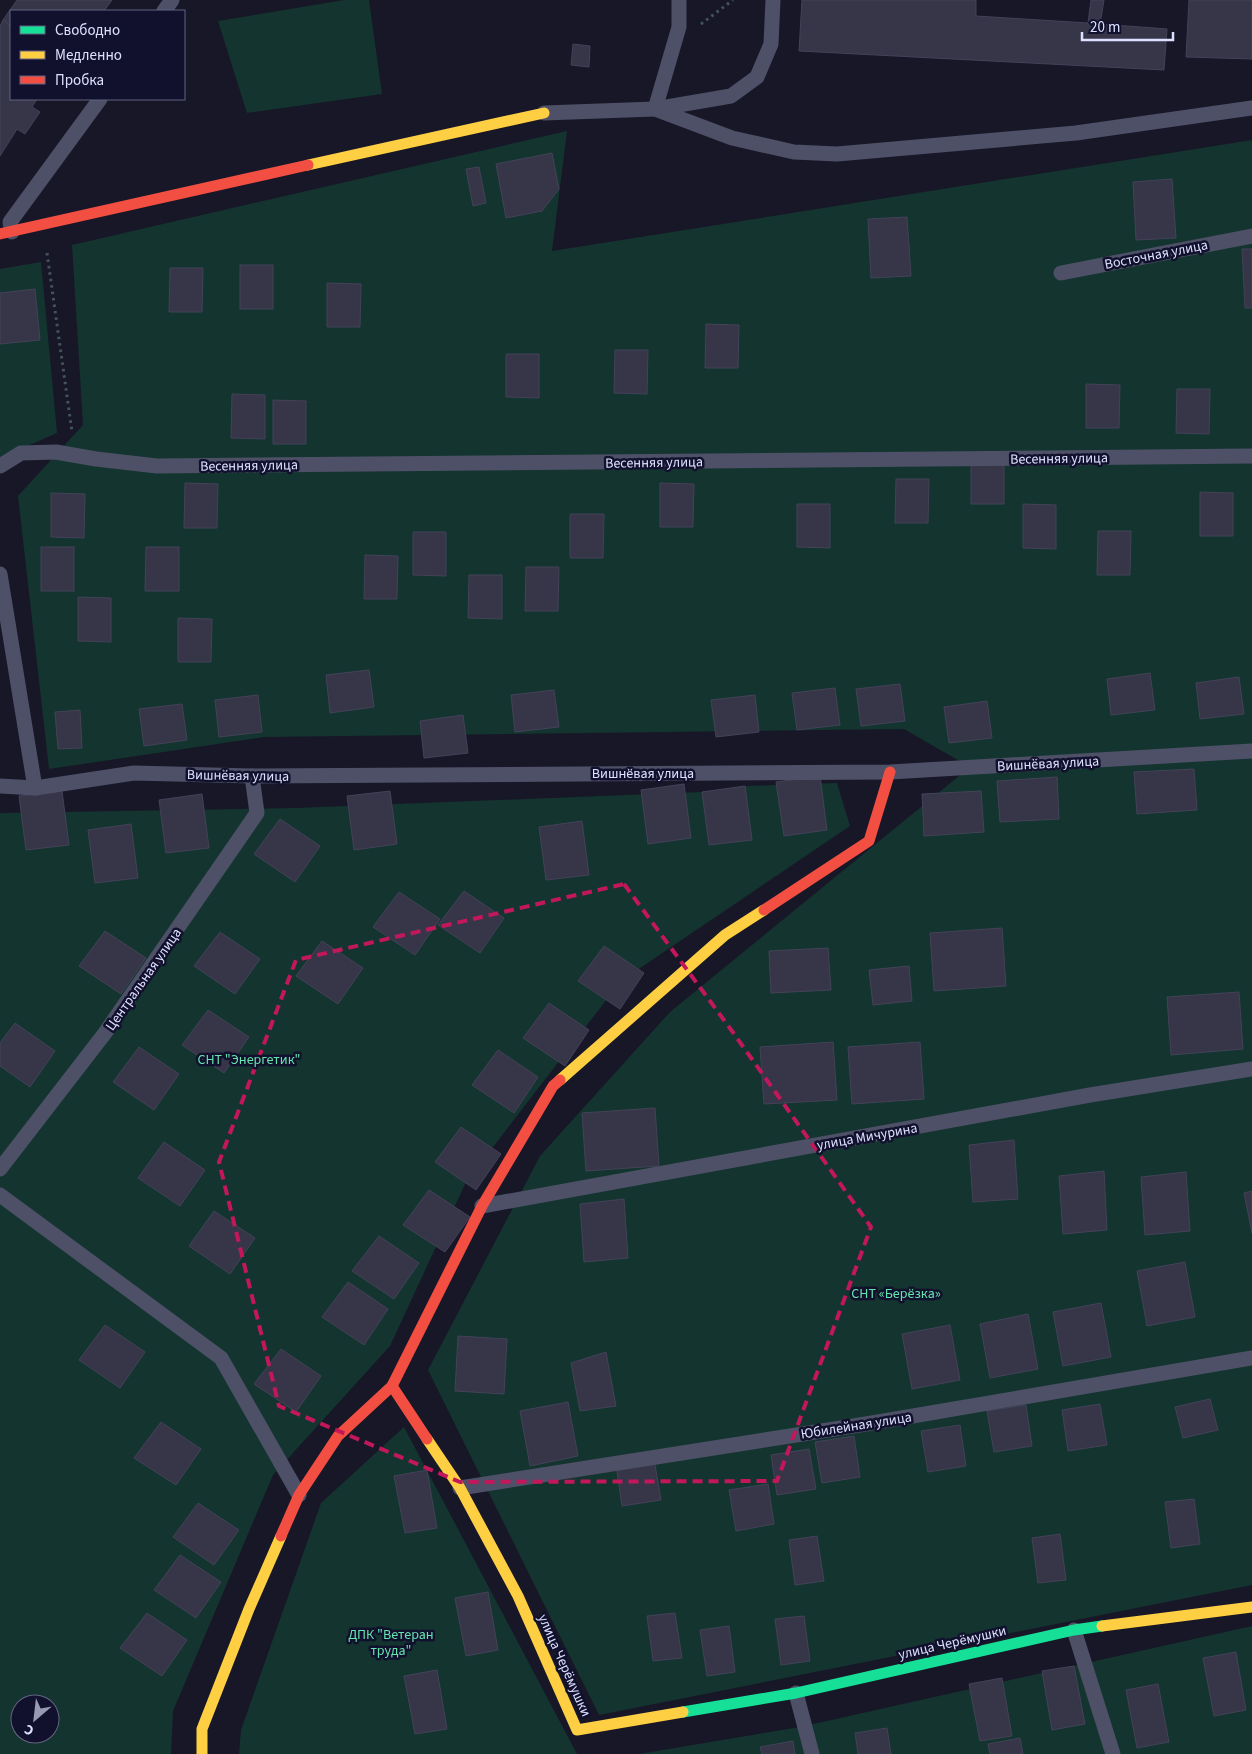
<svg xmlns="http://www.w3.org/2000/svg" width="1252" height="1754" font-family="'Source Sans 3',sans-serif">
<rect width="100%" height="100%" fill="#171727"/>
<g fill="#14342f" fill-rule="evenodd">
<polygon points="344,0 369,0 382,94 247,113 218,21"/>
<polygon points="567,131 552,251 1252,140 1252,1585 599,1715 428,1370 540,1156 670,1012 970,767 904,729 264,737 49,769 18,496 83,425 72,245"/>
<polygon points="41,262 57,433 0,458 0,269"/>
<path d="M837 783 850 826 621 981 466 1182 390 1346 273 1475 173 1711 171 1754H0V813L296 808 702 792 745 786ZM20 1704H50V1734H20Z"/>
<polygon points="404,1427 577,1754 239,1754 241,1730 321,1503"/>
<polygon points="1252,1626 1252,1754 639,1754 800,1727"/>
</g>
<g fill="#373648" stroke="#434259">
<polygon points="17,0 112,0 104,11 11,11 11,26 3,20"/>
<polygon points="802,0 976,0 976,16 1088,23 1091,0 1104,0 1100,24 1167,29 1164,70 799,51"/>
<polygon points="1189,0 1252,0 1252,59 1186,57"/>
<polygon points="3,20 11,26 11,99 37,99 32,107 40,112 25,134 17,129 0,156 0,26"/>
<polygon points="573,44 590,46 589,67 571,65"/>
<polygon points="552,153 559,189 542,211 506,218 496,164"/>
<polygon points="479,167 486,203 473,206 466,169"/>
<polygon points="1172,179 1176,238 1136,240 1133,182"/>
<polygon points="907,217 911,276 871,278 868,219"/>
<polygon points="1242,249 1252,249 1252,308 1245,308"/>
<rect x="240" y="265" width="33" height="44"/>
<polygon points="170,268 203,268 202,312 169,312"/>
<polygon points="327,283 361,284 360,327 327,327"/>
<polygon points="35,289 40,340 0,344 0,293"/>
<polygon points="706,324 739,325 738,368 705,368"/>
<polygon points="615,350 648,350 647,394 614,393"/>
<polygon points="506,354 539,354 539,398 506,397"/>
<polygon points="1086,384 1120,385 1119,428 1086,428"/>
<polygon points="1177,389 1210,389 1209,434 1176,433"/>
<polygon points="232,394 265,395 265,439 231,438"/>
<polygon points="273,400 306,401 306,444 273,444"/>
<polygon points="971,460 1004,461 1004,504 971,504"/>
<polygon points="896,479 929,479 928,523 895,523"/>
<polygon points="185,483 218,484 217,528 184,528"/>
<polygon points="660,483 694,484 693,527 660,527"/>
<polygon points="1200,492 1233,493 1233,536 1200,536"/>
<polygon points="51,493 85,494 84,538 51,537"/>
<polygon points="797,504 830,504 830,548 797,547"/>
<polygon points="1023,504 1056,505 1056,549 1023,548"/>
<polygon points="570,514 604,514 603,558 570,558"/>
<polygon points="1098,531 1131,531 1130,575 1097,575"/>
<polygon points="413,532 446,532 446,576 413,575"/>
<rect x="41" y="547" width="33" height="44"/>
<polygon points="146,547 179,547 179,591 145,591"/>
<polygon points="365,555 398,556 397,599 364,599"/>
<polygon points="526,567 559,567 558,611 525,611"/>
<polygon points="469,575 502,575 502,619 468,618"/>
<polygon points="78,597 111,598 111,642 78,641"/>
<polygon points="178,618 212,619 211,662 178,662"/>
<polygon points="369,670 374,707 330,713 326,675"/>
<polygon points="1150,673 1155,710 1111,715 1107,679"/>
<polygon points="1239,677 1244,714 1200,719 1196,683"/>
<polygon points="900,684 905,721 861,726 856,689"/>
<polygon points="835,688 840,725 797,730 792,693"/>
<polygon points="554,690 559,727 515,732 511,695"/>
<polygon points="258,695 262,732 219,737 215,700"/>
<polygon points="755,695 759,732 716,737 711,700"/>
<polygon points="987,701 992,738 949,743 944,707"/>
<polygon points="182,704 187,740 144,746 139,709"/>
<polygon points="80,710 82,748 58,749 55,712"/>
<polygon points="463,715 468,753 424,758 420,721"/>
<polygon points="1194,769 1197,810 1137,814 1134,772"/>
<polygon points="820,776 827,830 784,836 776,782"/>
<polygon points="1057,777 1059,819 1000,822 997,781"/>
<polygon points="684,784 691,838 648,844 641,790"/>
<polygon points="745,786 752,840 709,845 702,792"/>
<polygon points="62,791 69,845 26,850 19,796"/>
<polygon points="390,791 397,844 354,850 347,796"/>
<polygon points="981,791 984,832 924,836 922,794"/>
<polygon points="202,794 209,848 166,853 159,800"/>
<polygon points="280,819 320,846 295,882 254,854"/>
<polygon points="582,821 589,875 546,880 539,827"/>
<polygon points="131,824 138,878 95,883 88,830"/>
<polygon points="464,891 504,918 480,953 438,925"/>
<polygon points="399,892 440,919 415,955 373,927"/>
<polygon points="1002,928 1006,986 934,991 930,933"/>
<polygon points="105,931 146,958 121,994 79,966"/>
<polygon points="220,932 260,959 235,994 194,966"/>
<polygon points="322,941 363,968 338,1004 296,976"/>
<polygon points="604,946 644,973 620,1009 578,981"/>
<polygon points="828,948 831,990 771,993 769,951"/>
<polygon points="909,966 912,1001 873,1005 869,970"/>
<polygon points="1239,992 1243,1049 1171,1055 1167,997"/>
<polygon points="549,1003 589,1030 565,1066 523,1038"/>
<polygon points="208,1010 249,1037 224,1073 182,1045"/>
<polygon points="15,1023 55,1051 30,1087 0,1066 0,1043"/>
<polygon points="833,1042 837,1100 764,1104 760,1047"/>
<polygon points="920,1042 924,1099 852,1104 848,1047"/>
<polygon points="139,1047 179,1074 154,1110 113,1082"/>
<polygon points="498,1050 538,1077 514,1113 472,1085"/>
<polygon points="655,1108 659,1166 586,1171 582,1113"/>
<polygon points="461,1127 501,1154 476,1190 435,1162"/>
<polygon points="1014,1140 1018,1199 973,1202 969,1145"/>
<polygon points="164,1142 205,1170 180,1206 138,1178"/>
<polygon points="1104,1171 1107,1230 1063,1234 1059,1176"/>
<polygon points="1186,1172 1190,1231 1145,1235 1141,1177"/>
<polygon points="429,1190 470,1217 445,1252 403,1225"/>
<polygon points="1252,1191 1252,1233 1244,1193"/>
<polygon points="624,1199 628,1258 584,1262 580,1204"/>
<polygon points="214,1211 255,1238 230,1274 189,1246"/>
<polygon points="379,1236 419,1263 394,1299 352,1271"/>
<polygon points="1185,1262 1195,1317 1147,1326 1137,1271"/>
<polygon points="348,1282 388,1309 364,1345 322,1317"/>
<polygon points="1101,1303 1111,1357 1063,1366 1053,1312"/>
<polygon points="1028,1314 1038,1369 990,1378 980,1324"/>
<polygon points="105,1325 145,1352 120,1388 79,1360"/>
<polygon points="950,1325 960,1380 912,1389 902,1334"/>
<polygon points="458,1336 507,1339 504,1394 455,1391"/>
<polygon points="281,1349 321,1376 296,1412 254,1384"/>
<polygon points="606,1352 616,1406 580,1411 571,1363"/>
<polygon points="1210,1399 1218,1430 1183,1438 1175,1407"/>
<polygon points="568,1402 578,1456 530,1466 520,1411"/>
<polygon points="1100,1404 1107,1445 1068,1451 1062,1410"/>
<polygon points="1026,1405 1032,1446 994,1452 987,1411"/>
<polygon points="161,1422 201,1449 176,1485 134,1458"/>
<polygon points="960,1425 966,1466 928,1472 921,1431"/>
<polygon points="854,1436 860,1477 822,1483 815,1442"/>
<polygon points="809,1449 816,1489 777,1495 771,1455"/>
<polygon points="654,1459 661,1500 622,1506 616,1465"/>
<polygon points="427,1470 437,1528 405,1533 394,1476"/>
<polygon points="768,1484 774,1524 736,1531 729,1490"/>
<polygon points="1194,1499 1200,1544 1171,1548 1165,1502"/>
<polygon points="198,1503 239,1530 214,1565 173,1537"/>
<polygon points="1060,1534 1066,1580 1038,1583 1032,1538"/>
<polygon points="817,1536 824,1581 795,1585 789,1540"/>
<polygon points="180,1555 221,1582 196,1618 154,1590"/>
<polygon points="488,1592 498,1650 466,1656 455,1598"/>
<polygon points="147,1613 187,1640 162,1676 120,1648"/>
<polygon points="675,1613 682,1658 653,1661 647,1616"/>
<polygon points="804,1616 810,1661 781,1665 775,1619"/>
<polygon points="729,1626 735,1672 707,1676 700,1630"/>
<polygon points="1236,1652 1246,1710 1214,1716 1203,1658"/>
<polygon points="1074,1666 1085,1724 1052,1730 1042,1671"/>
<polygon points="437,1670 447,1729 415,1734 404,1676"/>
<polygon points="1002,1678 1012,1736 980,1741 969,1684"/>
<polygon points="1158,1684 1169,1742 1137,1748 1126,1690"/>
<polygon points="887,1728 891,1754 858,1754 855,1733"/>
<polygon points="1020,1738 1023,1754 990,1754 988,1744"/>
<polygon points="793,1741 795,1754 762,1754 760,1747"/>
</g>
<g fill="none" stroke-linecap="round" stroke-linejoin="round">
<g stroke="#44545f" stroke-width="3" stroke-dasharray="2.5 4" stroke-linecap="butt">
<polyline points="701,24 733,0"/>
<polyline points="47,253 72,432"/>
</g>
<g stroke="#4d5067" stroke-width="15">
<polyline points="679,0 679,27 655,109 732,138 794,152 837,154 1076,133 1252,108"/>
<polyline points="164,11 172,0"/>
<polyline points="544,113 655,109 731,96 757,77 771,44 773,0"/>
<polyline points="12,232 10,222 100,99"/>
<polyline points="1061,273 1252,236"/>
<polyline points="0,466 21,453 56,452 96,459 157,466 1252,456"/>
<polyline points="0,574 35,788"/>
<polyline points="0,786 35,788 134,773 252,776 890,772 1252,751"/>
<polyline points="0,1169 105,1033 257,813 252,776"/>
<polyline points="0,1195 221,1358 299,1495"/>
<polyline points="482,1206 1090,1095 1252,1069"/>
<polyline points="460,1488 866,1424 1252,1358"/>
<polyline points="1074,1630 1113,1754"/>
<polyline points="796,1693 812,1754"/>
</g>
<polyline stroke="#16e098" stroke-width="11" points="683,1712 796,1693 1074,1630 1102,1626"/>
<g stroke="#ffcf43" stroke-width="11">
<polyline points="308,165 544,113"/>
<polyline points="560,1080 725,935 764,910"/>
<polyline points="427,1439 460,1488 518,1596 577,1730 683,1712"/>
<polyline points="1102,1626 1252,1607"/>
<polyline points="202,1754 202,1729 249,1609 281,1536"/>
</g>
<g stroke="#f24e42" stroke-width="11">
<polyline points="0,234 308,165"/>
<polyline points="764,910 869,841 890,772"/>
<polyline points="392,1386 482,1206 553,1086 560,1080"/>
<polyline points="281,1536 299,1495 338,1436 392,1386 427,1439"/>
</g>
</g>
<path fill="none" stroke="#c2185b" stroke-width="4" stroke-dasharray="10 6" stroke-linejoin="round" d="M624 884 732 1031 871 1227 777 1481 460 1482 279 1406 219 1162 296 960Z"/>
<g text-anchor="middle" stroke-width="5" stroke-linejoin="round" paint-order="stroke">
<g font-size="14" fill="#dee0ff" stroke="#11112d">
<text transform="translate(1156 254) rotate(-11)" y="5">Восточная улица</text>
<text transform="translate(1059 458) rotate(-1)" y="5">Весенняя улица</text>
<text transform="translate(654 462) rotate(-1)" y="5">Весенняя улица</text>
<text transform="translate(249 465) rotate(-1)" y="5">Весенняя улица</text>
<text transform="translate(1048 763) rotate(-3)" y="5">Вишнёвая улица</text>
<text x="643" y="778">Вишнёвая улица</text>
<text transform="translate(238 775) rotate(1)" y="5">Вишнёвая улица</text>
<text transform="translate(143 979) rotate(-55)" y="5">Центральная улица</text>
<text transform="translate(867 1136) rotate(-10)" y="5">улица Мичурина</text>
<text transform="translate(856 1425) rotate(-9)" y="5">Юбилейная улица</text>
<text transform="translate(952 1642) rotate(-13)" y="5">улица Черёмушки</text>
<text transform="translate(565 1665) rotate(66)" y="5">улица Черёмушки</text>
</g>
<g font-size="14" fill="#65e4ae" stroke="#11112d">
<text x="249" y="1064">СНТ "Энергетик"</text>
<text x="896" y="1298">СНТ «Берёзка»</text>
<text x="391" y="1639">ДПК "Ветеран<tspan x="391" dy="16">труда"</tspan></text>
</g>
</g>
<rect x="10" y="10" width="175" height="90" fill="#11112d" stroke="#636481"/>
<rect x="20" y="26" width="25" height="8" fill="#16e098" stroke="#636481"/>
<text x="55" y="35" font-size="15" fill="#dee0ff">Свободно</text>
<rect x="20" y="51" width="25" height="8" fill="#ffcf43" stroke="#636481"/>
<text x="55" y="60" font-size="15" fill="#dee0ff">Медленно</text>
<rect x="20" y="76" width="25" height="8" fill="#f24e42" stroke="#636481"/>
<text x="55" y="85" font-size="15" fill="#dee0ff">Пробка</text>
<g transform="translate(35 1719) rotate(208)"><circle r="24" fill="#11112d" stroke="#636481"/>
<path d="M0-4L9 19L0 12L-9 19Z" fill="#989ab3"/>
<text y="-8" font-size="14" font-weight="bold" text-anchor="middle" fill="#dee0ff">С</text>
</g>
<path d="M1082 32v8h91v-8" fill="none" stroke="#dee0ff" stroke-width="2.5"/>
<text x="1090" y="32" font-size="15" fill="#dee0ff" stroke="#11112d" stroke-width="4" paint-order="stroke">20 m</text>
</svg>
